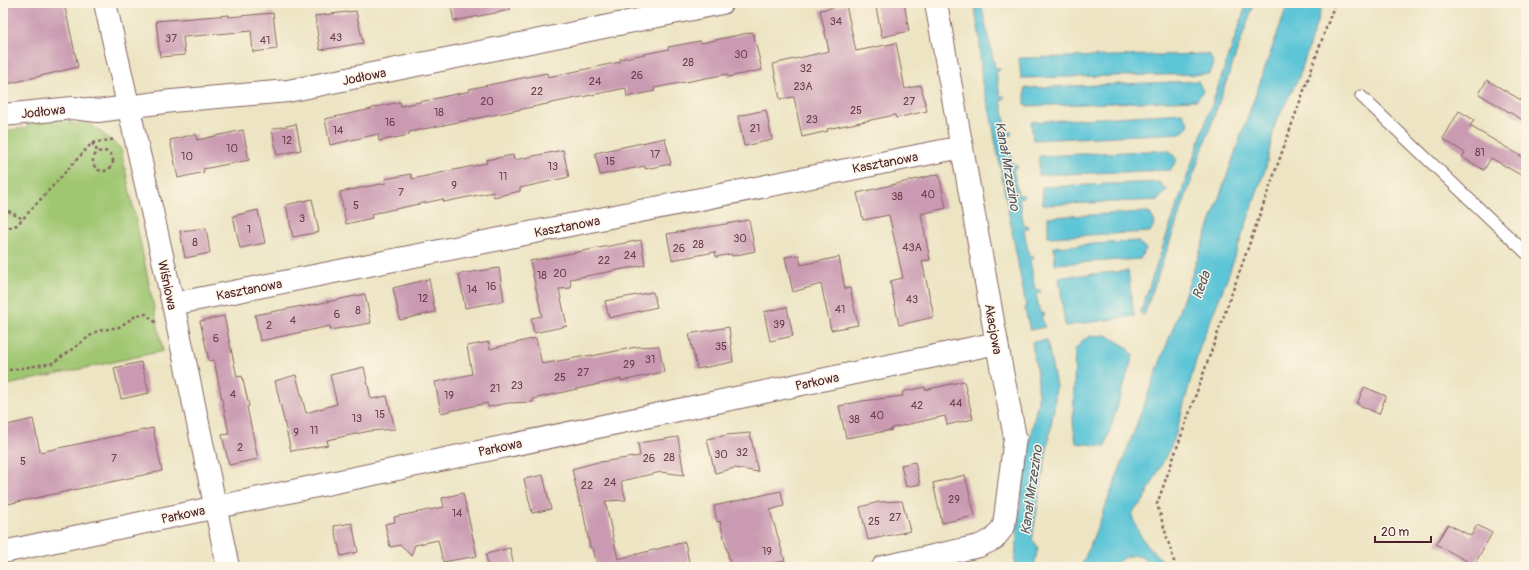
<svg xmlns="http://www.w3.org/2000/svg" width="1529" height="570" font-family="Pangolin,sans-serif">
<rect width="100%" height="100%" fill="#fcf5e5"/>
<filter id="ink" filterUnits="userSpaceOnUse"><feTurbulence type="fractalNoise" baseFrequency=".025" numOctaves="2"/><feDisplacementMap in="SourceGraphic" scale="8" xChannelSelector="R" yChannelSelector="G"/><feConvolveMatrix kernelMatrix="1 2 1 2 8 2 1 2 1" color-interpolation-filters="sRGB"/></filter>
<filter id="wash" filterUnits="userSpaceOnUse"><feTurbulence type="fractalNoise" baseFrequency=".012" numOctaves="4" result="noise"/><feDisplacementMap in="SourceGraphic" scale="16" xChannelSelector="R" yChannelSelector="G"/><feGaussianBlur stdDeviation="0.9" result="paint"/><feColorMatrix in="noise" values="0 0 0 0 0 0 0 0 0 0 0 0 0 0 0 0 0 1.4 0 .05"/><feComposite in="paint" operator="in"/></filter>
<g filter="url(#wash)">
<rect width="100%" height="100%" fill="#ece4c2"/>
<polygon fill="#9fc671" stroke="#74724e" points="69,118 70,124 89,122 121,149 163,351 3,386 3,131 27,128 28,122"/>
<g fill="#5bc5d7" stroke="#527281">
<polygon points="974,3 981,3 995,68 999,68 1000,70 996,72 1000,96 1004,96 1005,98 1001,100 1007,132 1011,132 1012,134 1007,137 1013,165 1017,165 1017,168 1013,169 1018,195 1023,195 1023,197 1019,199 1024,226 1028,226 1029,228 1024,230 1029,256 1034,256 1034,258 1030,260 1035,290 1040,290 1041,292 1036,294 1040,313 1044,313 1045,315 1041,316 1045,327 1030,330 1025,310 1026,306 989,107 982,84 980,57 980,39"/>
<polygon points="1247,3 1254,3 1144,315 1140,313"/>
<path d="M1288 3H1323L1299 77 1275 124 1266 167 1227 279 1200 346 1174 440 1142 503 1135 508 1132 516C1140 537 1145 546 1163 561L1159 567C1153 566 1150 561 1145 559 1133 552 1122 556 1114 567H1081L1102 516 1173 328Z"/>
<polygon points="1209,54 1214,65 1209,74 1021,78 1019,58"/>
<polygon points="1198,81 1203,91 1197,100 1025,106 1025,88"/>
<polygon points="1182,113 1189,124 1182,133 1033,140 1031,122"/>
<polygon points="1169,150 1177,160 1170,170 1039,175 1039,156"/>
<polygon points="1159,182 1167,190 1158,200 1043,205 1042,187"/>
<polygon points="1149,212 1155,222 1150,232 1048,237 1048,217"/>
<polygon points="1137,241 1146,249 1140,259 1055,264 1054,247"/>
<polygon points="1128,271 1134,316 1065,326 1059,277"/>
<polygon points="1107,335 1128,348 1133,356 1105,446 1076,443 1073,423 1075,350 1083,340 1091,336"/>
<polygon points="1047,340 1056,386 1054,408 1032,539 1038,547 1034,567 1014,567 1017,539 1017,532 1026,456 1038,402 1038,381 1032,342"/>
</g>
<g id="blocks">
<g fill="#c99ab1">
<polygon points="3,3 64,3 78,67 3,85"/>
<polygon points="450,3 510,3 510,10 454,21"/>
<polygon points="875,3 904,3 909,31 882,37"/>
<polygon points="846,5 856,51 896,43 905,89 921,85 927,111 896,118 895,115 827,129 828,131 802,137 794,97 780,99 773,64 829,51 820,10"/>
<polygon points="356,11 363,43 320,50 315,16"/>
<polygon points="273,13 277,49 253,52 251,31 183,37 185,55 160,57 156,21 229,15 229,17"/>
<polygon points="753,32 762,70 728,77 727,74 654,88 655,91 627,97 626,88 409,132 409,135 379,141 378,134 330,145 325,119 372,109 372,108 400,102 401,106 470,91 469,89 547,73 548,77 620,62 620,59 669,49 668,47 700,41 701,43"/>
<polygon points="1487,80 1526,103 1526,122 1479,94"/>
<polygon points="766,110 772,140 744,146 738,116"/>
<polygon points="1459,111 1474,120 1470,126 1526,159 1526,178 1491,158 1484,170 1462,157 1465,153 1443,139"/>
<polygon points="296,124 301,150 277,155 272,129"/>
<polygon points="243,130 249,160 203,169 204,172 178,178 170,140 196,134 197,140"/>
<polygon points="665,138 671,164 645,169 645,166 600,175 595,153"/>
<polygon points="563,150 569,177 520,188 520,191 494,197 493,192 444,202 443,199 371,214 372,218 346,224 340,192 386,183 385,179 411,174 412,179 487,163 486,160 513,155 514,160"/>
<polygon points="939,174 946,208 921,214 930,260 922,261 934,317 899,325 890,281 903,278 889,215 863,220 857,193"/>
<polygon points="312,199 319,232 293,237 286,205"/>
<polygon points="258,210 265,243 240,248 233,216"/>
<polygon points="749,220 755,251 732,256 731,254 716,257 715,252 672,260 667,234"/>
<polygon points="206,228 210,253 185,258 180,231"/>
<polygon points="641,240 645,265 570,279 571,288 559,289 567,326 534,333 531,318 542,316 530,261"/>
<polygon points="799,255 801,265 839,257 845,289 850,288 858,325 831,330 821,284 793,292 785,257"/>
<polygon points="499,268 504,301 465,308 459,274"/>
<polygon points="429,279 435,312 400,320 393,288"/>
<polygon points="653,292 657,307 609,318 605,301"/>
<polygon points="365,294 371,323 330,330 330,326 260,341 255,315 302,306 302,307"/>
<polygon points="787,307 793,336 770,341 764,312"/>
<polygon points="224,316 237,377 242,376 249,406 247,407 258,459 229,465 222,435 229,434 214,360 209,361 200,321"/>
<polygon points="729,327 733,362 697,369 689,334"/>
<polygon points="536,338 542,364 592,355 592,356 636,347 659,346 664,372 621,381 621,379 533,399 533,402 508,403 488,407 487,403 441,413 435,382 472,374 467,346 489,342 490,349"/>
<polygon points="141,362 149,393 121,399 114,368"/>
<polygon points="364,367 371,399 387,396 395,429 370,431 327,440 328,445 291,451 275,381 296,375 306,413 337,404 330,375"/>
<polygon points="964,381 973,419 947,425 945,416 892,428 892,430 846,438 839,406 862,401 903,396 902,392 925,387 925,390"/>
<polygon points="1364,387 1386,396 1379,414 1357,404"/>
<polygon points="33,419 40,452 153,428 162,471 3,505 3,426"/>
<polygon points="750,433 758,472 735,468 715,473 707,439 727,435"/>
<polygon points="678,437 684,475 661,472 621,481 626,500 605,501 618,559 685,542 690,567 597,567 593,548 590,548 582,505 580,506 572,469 594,463 640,456 638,443"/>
<polygon points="915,462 920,484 906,487 901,465"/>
<polygon points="543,475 551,509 532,513 524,479"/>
<polygon points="965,475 975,516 942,523 933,483"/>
<polygon points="781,491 784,506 770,510 785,561 749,567 731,567 720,521 717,522 714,506"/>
<polygon points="463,493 477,556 443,562 438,540 415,545 411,556 401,545 390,547 385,524 395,522 394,517 444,507 442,498"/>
<polygon points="902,501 910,531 868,540 860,507 879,502"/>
<polygon points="352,523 358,552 341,556 334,526"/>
<polygon points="1448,524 1471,536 1477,525 1492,533 1474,565 1436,544"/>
<polygon points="510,548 514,567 488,567 486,554"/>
</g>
</g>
</g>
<g filter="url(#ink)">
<use href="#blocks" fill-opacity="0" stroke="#836460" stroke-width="1"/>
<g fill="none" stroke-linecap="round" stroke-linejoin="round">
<defs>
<polyline id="lane" points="1361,96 1526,253"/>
<g id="street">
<polyline points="105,3 173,304 228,567"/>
<polyline points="3,115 73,108 98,111 172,101 288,91 722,3"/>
<polyline points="173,304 962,147"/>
<polyline points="3,552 997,343"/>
<polyline points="883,567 979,546 994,539 1004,526 1015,437 1001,366 936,3"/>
</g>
</defs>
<use href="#lane" stroke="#836460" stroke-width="13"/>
<use href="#street" stroke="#836460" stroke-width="24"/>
<g stroke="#836460" stroke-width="2.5" stroke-dasharray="3 3" stroke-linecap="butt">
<polyline points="92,143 98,152"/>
<circle cx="103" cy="161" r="10"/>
<polyline points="3,208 21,218"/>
<polyline points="3,229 17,225 92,143 116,139"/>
<polyline points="3,371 53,363 97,331 119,327 137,315 146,314 156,323"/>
<polyline points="1170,567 1174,561 1157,504 1335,3"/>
</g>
<use href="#lane" stroke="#fff" stroke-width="11"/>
<use href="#street" stroke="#fff" stroke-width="22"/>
</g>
</g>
<g text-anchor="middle" stroke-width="3" stroke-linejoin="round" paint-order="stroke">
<g font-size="11" fill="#6a3e4c">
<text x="836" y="25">34</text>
<text x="336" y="41">43</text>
<text x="171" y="42">37</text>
<text x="265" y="44">41</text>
<text x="741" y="58">30</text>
<text x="688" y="66">28</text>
<text x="806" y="72">32</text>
<text x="637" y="79">26</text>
<text x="595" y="85">24</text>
<text x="803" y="90">23A</text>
<text x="537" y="95">22</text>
<text x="487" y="105">20</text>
<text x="909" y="105">27</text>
<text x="856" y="114">25</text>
<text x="439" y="116">18</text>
<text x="812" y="123">23</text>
<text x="390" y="126">16</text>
<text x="755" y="132">21</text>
<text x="338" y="134">14</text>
<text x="287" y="144">12</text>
<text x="232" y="152">10</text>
<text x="1480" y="156">81</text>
<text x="655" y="158">17</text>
<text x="187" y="160">10</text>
<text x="610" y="165">15</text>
<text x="553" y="170">13</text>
<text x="503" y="180">11</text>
<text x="454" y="189">9</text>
<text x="401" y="196">7</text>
<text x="928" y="198">40</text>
<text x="897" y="200">38</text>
<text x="356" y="209">5</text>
<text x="302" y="222">3</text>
<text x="249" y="233">1</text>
<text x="740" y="242">30</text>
<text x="195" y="246">8</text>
<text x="698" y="248">28</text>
<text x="912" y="251">43A</text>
<text x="679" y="252">26</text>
<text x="630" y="259">24</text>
<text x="604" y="264">22</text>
<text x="560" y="277">20</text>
<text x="542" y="279">18</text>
<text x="491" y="290">16</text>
<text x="472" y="293">14</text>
<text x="423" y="302">12</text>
<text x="912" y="303">43</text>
<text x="840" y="313">41</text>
<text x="358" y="314">8</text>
<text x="337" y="318">6</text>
<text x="293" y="324">4</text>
<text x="779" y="328">39</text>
<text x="269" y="329">2</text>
<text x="216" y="342">6</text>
<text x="721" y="350">35</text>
<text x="650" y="363">31</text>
<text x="629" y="368">29</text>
<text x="583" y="376">27</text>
<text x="560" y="381">25</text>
<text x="517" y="389">23</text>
<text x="495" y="392">21</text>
<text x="233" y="398">4</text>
<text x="449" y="399">19</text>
<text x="956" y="407">44</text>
<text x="917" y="409">42</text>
<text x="380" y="418">15</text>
<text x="877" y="419">40</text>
<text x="357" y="422">13</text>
<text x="854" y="423">38</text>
<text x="314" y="434">11</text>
<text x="296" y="436">9</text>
<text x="240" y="451">2</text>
<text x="742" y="456">32</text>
<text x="721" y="458">30</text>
<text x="669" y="461">28</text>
<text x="114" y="462">7</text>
<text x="649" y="462">26</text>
<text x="23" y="465">5</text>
<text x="610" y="486">24</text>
<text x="587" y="489">22</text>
<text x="954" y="503">29</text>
<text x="457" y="517">14</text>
<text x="895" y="521">27</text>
<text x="874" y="525">25</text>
<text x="767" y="555">19</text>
</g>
<g font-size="13" fill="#4a1f2b" stroke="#fcf5e5">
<text transform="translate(364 76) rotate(-11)" y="5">Jodłowa</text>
<text transform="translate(43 111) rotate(-6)" y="5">Jodłowa</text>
<text transform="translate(885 162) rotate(-11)" y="5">Kasztanowa</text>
<text transform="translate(567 226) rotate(-11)" y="5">Kasztanowa</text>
<text transform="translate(168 285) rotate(78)" y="5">Wiśniowa</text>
<text transform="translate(249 289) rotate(-11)" y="5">Kasztanowa</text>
<text transform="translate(994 329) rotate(80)" y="5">Akacjowa</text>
<text transform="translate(817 381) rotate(-12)" y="5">Parkowa</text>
<text transform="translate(500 447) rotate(-12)" y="5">Parkowa</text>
<text transform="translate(183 514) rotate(-12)" y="5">Parkowa</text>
</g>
<g font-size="14" font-style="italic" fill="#505967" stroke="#fcf5e5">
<text transform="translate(1008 166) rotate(80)" y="5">Kanał Mrzezino</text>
<text transform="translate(1201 285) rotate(-70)" y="5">Reda</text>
<text transform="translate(1031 490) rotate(-82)" y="5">Kanał Mrzezino</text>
</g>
</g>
<rect width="1529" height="570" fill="none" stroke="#fcf5e5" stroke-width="16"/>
<path d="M1375 536v6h56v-6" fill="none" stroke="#4a1f2b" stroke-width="2"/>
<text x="1381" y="536" font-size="12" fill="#4a1f2b" stroke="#fcf5e5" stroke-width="3" paint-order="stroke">20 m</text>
</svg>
